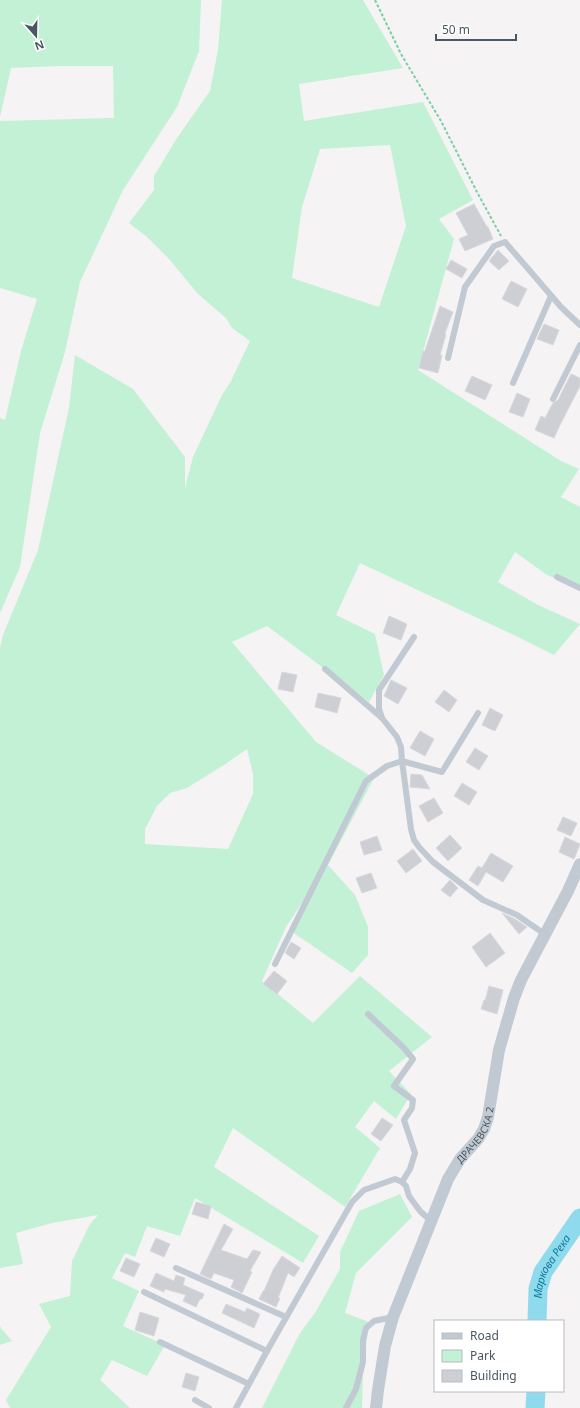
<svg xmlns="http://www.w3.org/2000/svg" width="580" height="1408" font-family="'Noto Sans',sans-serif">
<rect width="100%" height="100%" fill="#f5f3f3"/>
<g fill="#c3f1d5" fill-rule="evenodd">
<polygon points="0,0 201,0 199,51 177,107 123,190 80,282 65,352 40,433 20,567 0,613 0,418 5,420 21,351 37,299 0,288 0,121 114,118 113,66 60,66 11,68 0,117"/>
<path d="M222 0H363L403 68 299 84 304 121 423 102 473 200 439 219 454 239 418 370 561 461 579 469 561 497 580 507V588L547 575 515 552 498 582 538 605 580 624 554 655 518 637 360 563 336 615 375 634 384 675 369 702 267 626 232 642 316 742 374 778 328 865 355 895 368 927V955L352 973 291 931 319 877 286 927 262 981 313 1023 360 976 432 1037 389 1071 411 1094 396 1119 374 1101 355 1127 380 1148 345 1207 233 1128 214 1167 319 1236 303 1263 195 1198 180 1236 147 1226 135 1257 125 1253 112 1278 139 1291 123 1326 165 1345 147 1376 112 1360 100 1380 130 1408H10L6 1400 51 1327 39 1304 70 1296 72 1261 90 1224 98 1215 52 1223 16 1233 23 1264 0 1268V648L3 635 38 550 69 408 75 355 133 389 185 457V488L193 457 222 395 230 383 250 341 232 328 226 318 198 294 170 260 146 236 129 223 154 190V176L177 138 210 91 218 50ZM390 145 406 226 379 307 292 278 302 207 320 149ZM247 749 253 774V794L228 849 145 844V829L157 806 170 793 187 788 227 763Z"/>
<polygon points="400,1194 412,1217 356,1273 345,1313 369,1322 363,1370 362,1408 262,1408 300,1333 315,1313 340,1269 340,1252 359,1211"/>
<polygon points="0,1326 1,1328 12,1341 0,1345"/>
</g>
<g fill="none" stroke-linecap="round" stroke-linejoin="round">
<g stroke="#90daee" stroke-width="19">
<path id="s1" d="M537 1321 538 1289 543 1272 580 1218"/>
<polyline points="535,1408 536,1391"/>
</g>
</g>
<g fill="#cdcfd5" stroke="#d7d9de">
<polygon points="474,204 487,227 488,227 493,239 465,251 459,239 468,235 456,213"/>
<polygon points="498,250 509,261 499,270 489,261"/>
<polygon points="451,260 467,269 462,278 446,269"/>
<polygon points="511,281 527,289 518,307 502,299"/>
<polygon points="440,306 453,312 445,333 446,334 440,355 442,355 438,373 419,368 423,351 425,351"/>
<polygon points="544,324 559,330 553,345 537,339"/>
<polygon points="571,374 580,378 580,386 560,425 554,438 535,430 541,416 545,418 553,403 558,400"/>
<polygon points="472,376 492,385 485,400 465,391"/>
<polygon points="517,393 530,399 523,417 509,412"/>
<polygon points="389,616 407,624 401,640 383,633"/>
<polygon points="282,672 297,675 293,692 278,689"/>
<polygon points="391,680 407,688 398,704 384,696"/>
<polygon points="444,690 457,700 449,712 435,702"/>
<polygon points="318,693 341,698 337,713 315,707"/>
<polygon points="490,708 503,715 495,731 482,725"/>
<polygon points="420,731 434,739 425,756 410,748"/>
<polygon points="475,748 488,756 479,770 466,762"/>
<polygon points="411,774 422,775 430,789 410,787"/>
<polygon points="462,783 477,792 469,805 454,796"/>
<polygon points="434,798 443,813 428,822 419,806"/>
<polygon points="563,817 577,823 571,836 557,830"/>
<polygon points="450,835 462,848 448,861 436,848"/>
<polygon points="377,836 382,850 364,855 360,842"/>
<polygon points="565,837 580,844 574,859 559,852"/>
<polygon points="413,849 422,861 406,873 397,861"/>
<polygon points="491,853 513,866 503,882 486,872 478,886 469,880 478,866 482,868"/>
<polygon points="371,873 377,888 362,893 356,878"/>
<polygon points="450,880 458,888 450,897 441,890"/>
<polygon points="502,913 515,919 527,927 519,934"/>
<polygon points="490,933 505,953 486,967 472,947"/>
<polygon points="291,942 301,948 294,959 285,953"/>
<polygon points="274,971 287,981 277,994 263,984"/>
<polygon points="489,986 503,990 497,1014 481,1009 484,1000 485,1001"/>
<polygon points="382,1118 393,1125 381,1141 371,1134"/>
<polygon points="196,1202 211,1206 208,1219 192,1214"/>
<polygon points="224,1224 233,1229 221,1250 247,1259 253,1250 261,1252 250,1271 252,1272 242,1293 231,1287 234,1280 214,1273 211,1279 200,1274"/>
<polygon points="156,1238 170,1244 164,1257 150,1251"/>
<polygon points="282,1256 300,1268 294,1277 288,1273 278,1298 280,1298 276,1307 259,1299 263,1291 264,1291 273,1270"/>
<polygon points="126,1258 140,1264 134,1277 120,1271"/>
<polygon points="156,1273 174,1281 176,1275 185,1278 183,1285 204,1294 202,1299 200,1299 196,1307 183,1301 186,1295 165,1289 164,1292 150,1286"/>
<polygon points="226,1304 245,1312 247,1308 260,1314 254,1328 222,1313"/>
<polygon points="140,1312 159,1318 154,1336 135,1330"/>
<polygon points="186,1373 199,1377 195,1391 182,1387"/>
</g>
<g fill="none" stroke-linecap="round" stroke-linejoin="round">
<polyline stroke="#7ad0a6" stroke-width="2" stroke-dasharray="3 2" stroke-linecap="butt" points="375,0 401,54 441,121 477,192 501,236"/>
<g stroke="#c1cad2" stroke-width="6">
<polyline points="448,358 465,287 494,246 505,242 561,307 580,325"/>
<polyline points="513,383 551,296"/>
<polyline points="553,399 580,345"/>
<polyline points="557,577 580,588"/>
<polyline points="325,669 382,718 397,737 401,747 402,761 411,829 414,840 419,847 433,862 483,900 517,915 546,935"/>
<polyline points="382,718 379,709 379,690 414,637"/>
<polyline points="275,964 366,781 387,766 402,761 442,772 478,713"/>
<polyline points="368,1014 404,1048 413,1059 394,1086 413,1100 412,1108 404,1120 415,1153 410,1169 402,1182"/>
<polyline points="176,1268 286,1317"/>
<polyline points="144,1292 267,1351"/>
<polyline points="160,1342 249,1384"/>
<polyline points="195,1400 209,1408"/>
<polyline points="236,1408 267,1351 352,1202 364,1190 395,1179 402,1182 406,1186 409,1196 420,1211 431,1221"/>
<polyline points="346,1408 356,1389 363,1362 363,1340 366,1328 374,1321 393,1317"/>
</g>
<path stroke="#c1cad2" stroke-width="12" id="s2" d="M376 1408 378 1390 385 1346 393 1317 448 1179 460 1159 478 1139 484 1129 488 1117 499 1050 514 998 521 980 568 891 580 864"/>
</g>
<g text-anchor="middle" stroke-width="4" stroke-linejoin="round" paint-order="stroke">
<g font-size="10" fill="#4a5661" stroke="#fff">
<text dy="4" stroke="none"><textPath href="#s2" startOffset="294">ДРАЧЕВСКА 2</textPath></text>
</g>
<g font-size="11" font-style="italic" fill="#0c7c9b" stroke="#fff">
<text dy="4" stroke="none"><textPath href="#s1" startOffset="58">Маркова Река</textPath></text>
</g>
</g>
<rect x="434" y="1320" width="130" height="72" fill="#ffffff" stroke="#b7bbc0"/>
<rect x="442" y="1333" width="20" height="6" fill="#c1cad2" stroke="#b7bbc0"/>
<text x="470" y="1340" font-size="12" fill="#4a5661">Road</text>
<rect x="442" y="1350" width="20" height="12" fill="#c3f1d5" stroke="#b7bbc0"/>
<text x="470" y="1360" font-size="12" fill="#4a5661">Park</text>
<rect x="442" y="1370" width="20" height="12" fill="#cdcfd5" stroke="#b7bbc0"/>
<text x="470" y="1380" font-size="12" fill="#4a5661">Building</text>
<g transform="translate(36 36) rotate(160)" stroke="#ffffff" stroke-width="3" paint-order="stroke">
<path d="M0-3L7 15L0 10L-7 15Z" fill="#4a5661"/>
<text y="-6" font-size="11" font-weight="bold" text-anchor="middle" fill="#4a5661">N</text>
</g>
<path d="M436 34v6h80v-6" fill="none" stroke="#4a5661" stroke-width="2"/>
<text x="442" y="34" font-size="12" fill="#4a5661" stroke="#ffffff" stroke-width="3" paint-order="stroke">50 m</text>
</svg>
